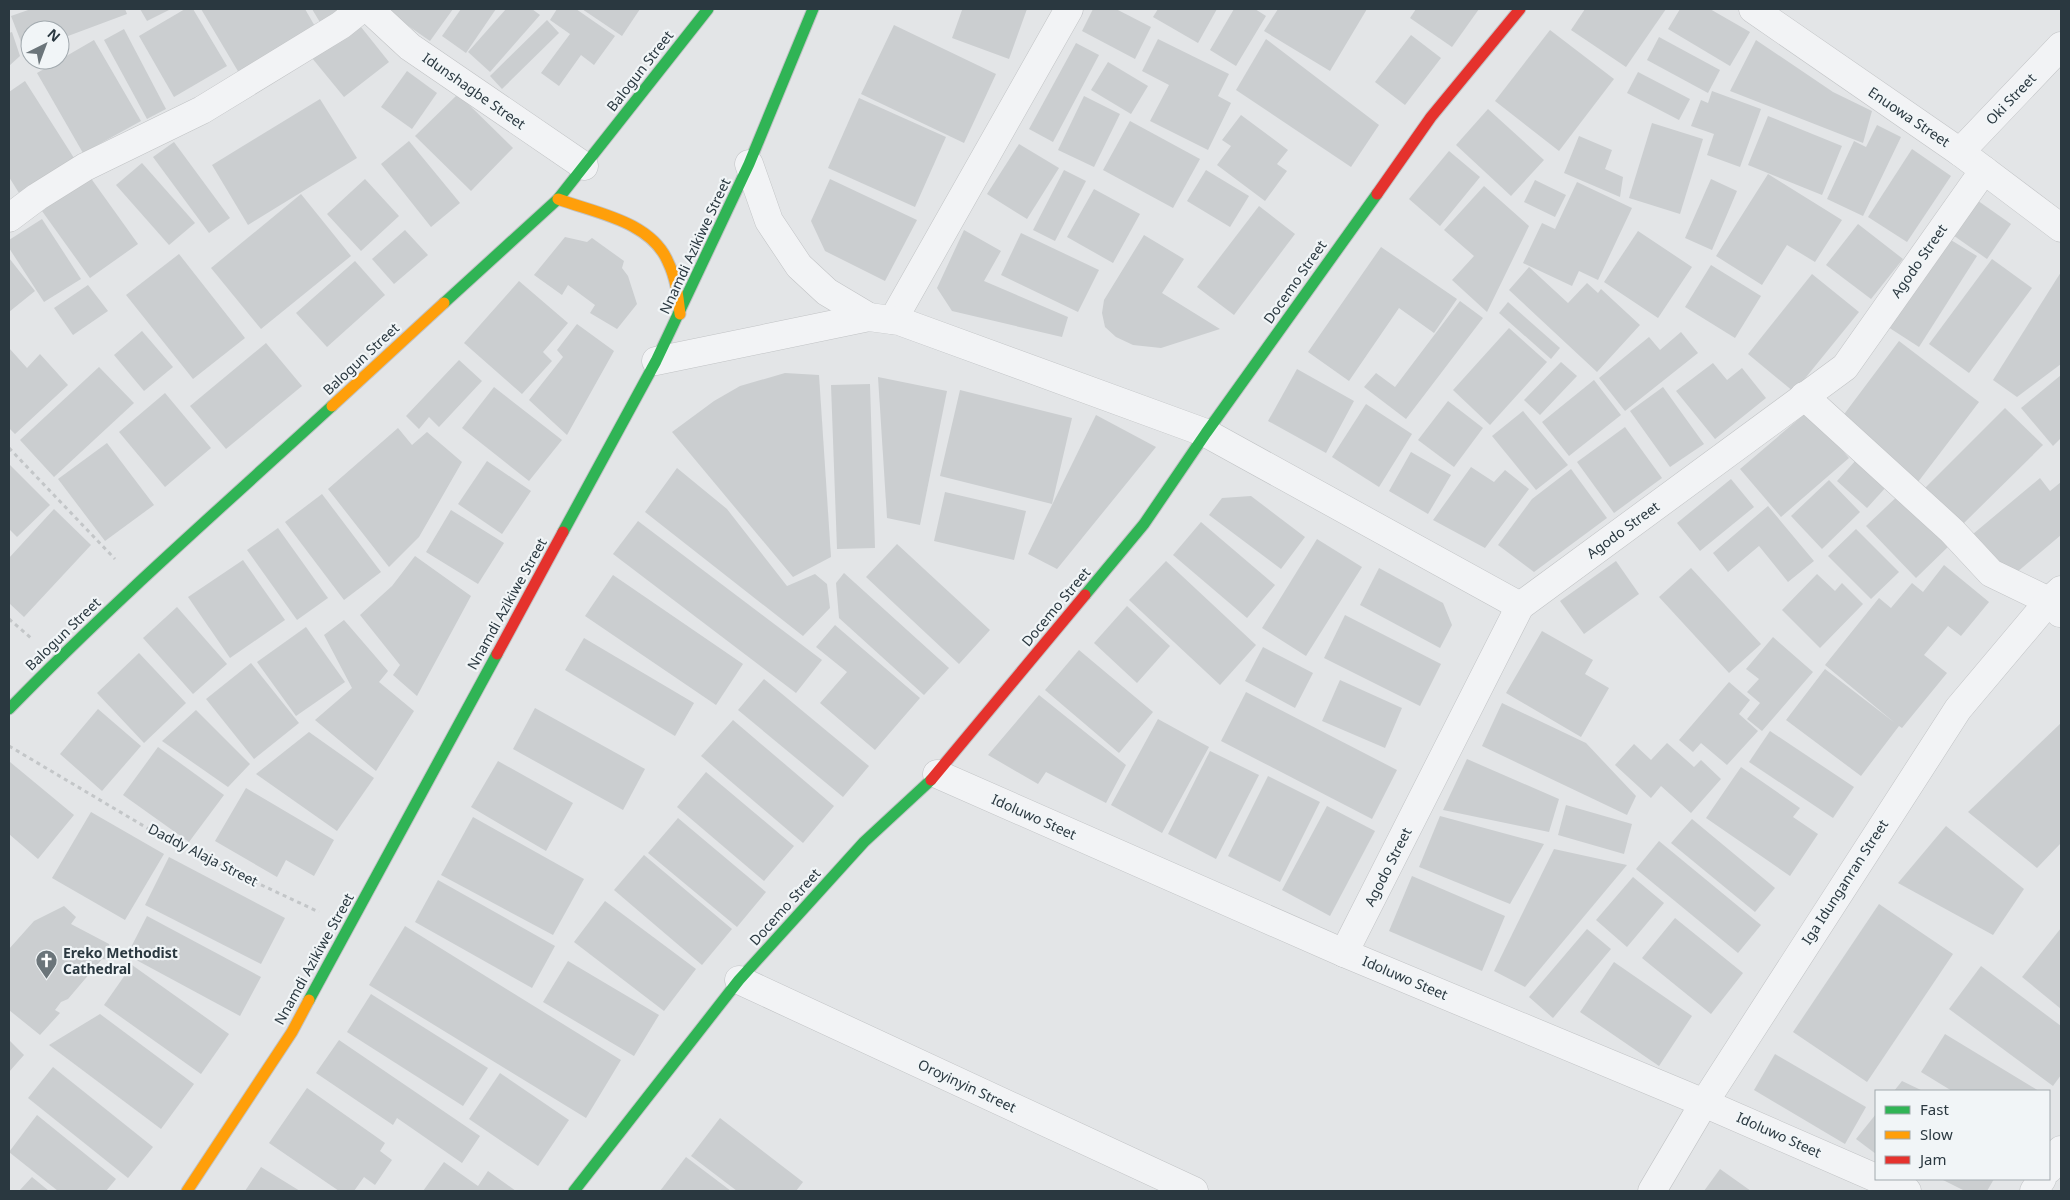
<svg xmlns="http://www.w3.org/2000/svg" width="2070" height="1200" font-family="'Noto Sans',sans-serif">
<rect width="100%" height="100%" fill="#e3e5e7"/>
<g fill="#cbced0">
<polygon points="31,9 125,9 127,14 60,39 60,30 30,30 30,50 25,52 11,16"/>
<polygon points="140,9 171,9 147,21"/>
<polygon points="185,9 193,9 227,66 174,97 139,36"/>
<polygon points="201,9 305,9 316,28 239,73"/>
<polygon points="312,9 348,9 321,24"/>
<polygon points="384,9 453,9 430,41"/>
<polygon points="461,9 496,9 466,53 442,36"/>
<polygon points="506,9 532,9 540,15 490,72 468,52"/>
<polygon points="557,9 576,9 615,36 594,65 581,55 559,86 541,73 570,34 550,20"/>
<polygon points="582,9 640,9 622,36"/>
<polygon points="958,9 1027,9 1009,59 952,38 962,10"/>
<polygon points="1093,9 1116,9 1151,27 1135,59 1082,31"/>
<polygon points="1158,9 1217,9 1198,43 1153,17"/>
<polygon points="1234,9 1255,9 1266,16 1236,66 1210,50"/>
<polygon points="1278,9 1367,9 1330,71 1264,31"/>
<polygon points="1416,9 1479,9 1452,47 1410,18"/>
<polygon points="1585,9 1666,9 1626,67 1571,30"/>
<polygon points="1680,9 1710,9 1750,32 1730,66 1668,29"/>
<polygon points="547,20 559,33 502,89 490,76"/>
<polygon points="357,22 389,62 344,97 312,58"/>
<polygon points="894,25 996,74 964,143 861,94"/>
<polygon points="124,29 166,109 147,119 104,40"/>
<polygon points="1550,30 1614,79 1559,151 1495,101"/>
<polygon points="12,32 20,56 9,66 9,33"/>
<polygon points="1411,35 1441,58 1405,105 1375,82"/>
<polygon points="1659,37 1720,70 1708,93 1647,60"/>
<polygon points="1158,39 1229,74 1218,96 1231,103 1208,150 1150,121 1169,85 1142,71"/>
<polygon points="1266,39 1379,125 1351,167 1236,90"/>
<polygon points="94,40 141,121 83,153 37,73"/>
<polygon points="1756,40 1833,92 1872,111 1863,143 1730,91"/>
<polygon points="1076,43 1099,55 1053,142 1029,129"/>
<polygon points="1108,62 1148,86 1131,114 1091,90"/>
<polygon points="407,71 437,93 412,129 381,107"/>
<polygon points="1638,72 1690,99 1679,120 1627,93"/>
<polygon points="25,81 74,158 19,193 9,177 9,92"/>
<polygon points="1712,91 1761,109 1740,167 1707,155 1714,134 1691,126 1701,100 1708,103"/>
<polygon points="458,94 513,148 471,191 415,136"/>
<polygon points="1084,96 1120,114 1094,167 1058,150"/>
<polygon points="859,98 946,137 915,207 828,168"/>
<polygon points="320,99 357,158 248,225 212,165"/>
<polygon points="1488,109 1544,160 1511,196 1456,145"/>
<polygon points="1241,115 1288,150 1277,164 1287,171 1265,201 1217,165 1231,146 1222,140"/>
<polygon points="1768,116 1842,146 1822,195 1748,165"/>
<polygon points="1130,121 1200,159 1173,208 1103,170"/>
<polygon points="1652,123 1703,139 1680,214 1629,198"/>
<polygon points="1877,125 1901,137 1863,216 1827,199 1854,141 1866,147"/>
<polygon points="1579,136 1612,150 1605,169 1623,177 1620,197 1564,173"/>
<polygon points="409,141 460,203 431,227 381,164"/>
<polygon points="174,142 230,218 209,233 153,157"/>
<polygon points="1019,144 1059,168 1027,219 987,194"/>
<polygon points="1912,149 1951,176 1907,242 1868,217"/>
<polygon points="1449,151 1480,177 1440,226 1409,199"/>
<polygon points="142,163 195,223 169,245 116,185"/>
<polygon points="1064,170 1086,181 1055,241 1033,230"/>
<polygon points="1206,170 1249,196 1230,227 1187,201"/>
<polygon points="1768,174 1842,220 1815,262 1787,245 1762,285 1716,256"/>
<polygon points="90,177 138,244 90,278 42,211"/>
<polygon points="365,179 399,216 361,251 327,214"/>
<polygon points="830,179 917,220 885,281 825,251 811,221"/>
<polygon points="1711,179 1737,191 1712,250 1685,238"/>
<polygon points="1535,180 1566,195 1555,217 1524,202"/>
<polygon points="1577,182 1632,208 1598,280 1579,271 1572,286 1523,263 1542,223 1555,229"/>
<polygon points="1484,186 1529,226 1487,312 1452,280 1474,256 1444,230"/>
<polygon points="1094,189 1140,214 1113,263 1067,237"/>
<polygon points="301,194 351,256 261,329 211,268"/>
<polygon points="1974,198 2011,224 1987,259 1950,233"/>
<polygon points="1259,206 1295,234 1234,315 1197,287"/>
<polygon points="42,219 81,279 44,302 9,248 9,240"/>
<polygon points="1858,224 1903,259 1871,299 1826,265"/>
<polygon points="405,230 428,255 394,284 372,259"/>
<polygon points="964,230 1001,251 984,281 1068,317 1062,337 952,311 937,288"/>
<polygon points="1638,231 1692,267 1658,318 1604,282"/>
<polygon points="1021,233 1099,270 1078,312 1001,275"/>
<polygon points="1144,235 1184,259 1162,293 1220,329 1161,348 1133,345 1116,337 1105,327 1102,313 1104,300"/>
<polygon points="565,237 587,242 592,238 624,261 622,268 628,276 637,304 617,329 590,313 595,305 568,285 562,295 534,275"/>
<polygon points="1946,237 1977,256 1919,347 1888,327"/>
<polygon points="1381,247 1457,299 1434,333 1399,308 1349,381 1308,352"/>
<polygon points="179,254 245,338 193,379 126,295"/>
<polygon points="9,258 35,291 9,312"/>
<polygon points="1992,259 2032,288 1969,373 1929,344"/>
<polygon points="355,261 385,295 327,347 296,313"/>
<polygon points="1711,265 1761,296 1735,338 1685,307"/>
<polygon points="1529,267 1568,303 1587,283 1598,293 1601,289 1640,325 1597,372 1509,290"/>
<polygon points="2061,272 2061,364 2017,397 1993,380"/>
<polygon points="1812,274 1859,312 1794,392 1748,354"/>
<polygon points="519,281 568,323 543,352 552,361 522,394 464,343"/>
<polygon points="88,285 108,311 73,335 54,308"/>
<polygon points="1460,301 1483,318 1406,419 1364,387 1376,373 1395,387"/>
<polygon points="1508,302 1560,348 1551,359 1499,313"/>
<polygon points="577,324 614,351 567,435 529,400 563,357 557,350"/>
<polygon points="1509,328 1547,362 1490,425 1453,390"/>
<polygon points="142,331 173,367 144,391 114,355"/>
<polygon points="1681,332 1698,353 1625,411 1599,378 1649,337 1660,350"/>
<polygon points="1899,341 1979,402 1918,482 1839,421"/>
<polygon points="266,343 302,386 226,449 190,406"/>
<polygon points="9,348 27,368 40,354 68,385 15,434 9,428"/>
<polygon points="459,360 482,381 439,427 429,417 419,429 406,416"/>
<polygon points="1561,362 1577,376 1540,415 1524,400"/>
<polygon points="1713,363 1727,380 1742,368 1766,398 1715,439 1676,391"/>
<polygon points="99,367 134,403 54,477 20,440"/>
<polygon points="1297,369 1354,401 1326,453 1268,421"/>
<polygon points="785,373 819,375 831,557 793,577 672,432 714,401 740,386"/>
<polygon points="2061,375 2061,438 2053,446 2021,408"/>
<polygon points="878,377 947,391 920,525 887,518"/>
<polygon points="1594,380 1621,415 1569,456 1542,422"/>
<polygon points="870,384 875,548 837,549 831,385"/>
<polygon points="494,387 562,440 529,481 462,428"/>
<polygon points="1663,387 1704,444 1670,467 1630,411"/>
<polygon points="960,390 1072,418 1052,504 940,476"/>
<polygon points="165,393 211,448 165,487 119,432"/>
<polygon points="1448,401 1483,428 1454,467 1418,440"/>
<polygon points="1366,404 1412,434 1379,487 1332,457"/>
<polygon points="2005,408 2043,445 1962,525 1925,488"/>
<polygon points="1523,411 1568,465 1536,490 1492,436"/>
<polygon points="1808,411 1849,458 1781,517 1740,469"/>
<polygon points="1096,415 1156,447 1057,569 1028,554"/>
<polygon points="1625,427 1662,478 1614,513 1577,462"/>
<polygon points="398,428 412,445 427,432 462,462 419,537 389,567 328,489"/>
<polygon points="107,443 154,505 105,541 58,479"/>
<polygon points="1411,452 1451,475 1428,514 1389,491"/>
<polygon points="1857,459 1887,486 1867,508 1837,481"/>
<polygon points="487,461 531,491 502,534 458,504"/>
<polygon points="9,464 50,505 17,537 9,529"/>
<polygon points="1471,467 1494,482 1505,470 1529,489 1485,548 1433,520"/>
<polygon points="677,468 727,509 787,586 815,574 827,584 830,608 803,636 645,512"/>
<polygon points="1571,469 1607,518 1534,572 1498,545 1532,499"/>
<polygon points="2040,478 2050,491 2061,482 2061,535 2010,578 1973,534"/>
<polygon points="1731,479 1754,507 1700,551 1677,523"/>
<polygon points="1829,480 1860,512 1822,549 1791,516"/>
<polygon points="1903,491 1953,542 1916,578 1866,526"/>
<polygon points="945,492 1026,511 1014,560 934,541"/>
<polygon points="322,494 381,572 344,600 285,522"/>
<polygon points="1251,496 1305,537 1281,569 1209,515 1222,498"/>
<polygon points="1768,506 1814,561 1788,582 1759,546 1728,572 1713,553"/>
<polygon points="54,509 91,545 24,617 9,603 9,558"/>
<polygon points="451,510 504,543 478,584 426,552"/>
<polygon points="638,521 822,660 796,693 613,554"/>
<polygon points="1201,522 1275,585 1247,618 1173,555"/>
<polygon points="278,528 328,598 297,620 247,550"/>
<polygon points="1856,529 1899,572 1871,599 1828,556"/>
<polygon points="1317,539 1362,567 1306,656 1262,628"/>
<polygon points="897,544 990,630 959,664 866,577"/>
<polygon points="415,556 471,596 417,696 393,675 400,665 360,615 392,586"/>
<polygon points="243,560 285,620 230,658 188,597"/>
<polygon points="1166,561 1256,645 1220,685 1129,600"/>
<polygon points="1616,561 1639,594 1584,634 1560,601"/>
<polygon points="1944,565 1989,602 1961,636 1948,626 1924,655 1947,673 1902,728 1899,726 1861,776 1786,720 1825,669 1895,723 1825,665 1879,598 1891,608 1912,583 1923,592"/>
<polygon points="1379,568 1443,603 1452,625 1440,648 1360,605"/>
<polygon points="1691,568 1761,644 1729,673 1659,597"/>
<polygon points="844,573 949,668 924,695 839,618 836,583"/>
<polygon points="1817,574 1835,591 1842,583 1863,604 1820,648 1782,610"/>
<polygon points="613,575 743,664 716,705 585,616"/>
<polygon points="1127,606 1170,646 1137,683 1094,643"/>
<polygon points="177,607 227,664 193,694 143,638"/>
<polygon points="1345,615 1441,664 1420,706 1324,658"/>
<polygon points="344,620 388,671 379,682 414,711 376,771 315,720 352,688 324,635"/>
<polygon points="835,625 920,698 875,750 820,703 847,672 816,647"/>
<polygon points="306,627 345,682 296,716 257,662"/>
<polygon points="1542,631 1593,660 1585,674 1609,688 1581,737 1506,693"/>
<polygon points="1773,637 1813,672 1762,731 1747,719 1760,703 1747,692 1759,679 1746,669"/>
<polygon points="584,638 694,703 675,736 565,670"/>
<polygon points="1263,647 1313,673 1295,708 1245,681"/>
<polygon points="1079,650 1153,712 1119,753 1045,690"/>
<polygon points="139,653 186,703 144,743 97,693"/>
<polygon points="251,663 299,723 254,759 206,699"/>
<polygon points="764,679 869,766 843,797 738,710"/>
<polygon points="1340,680 1402,708 1385,748 1322,721"/>
<polygon points="1729,682 1750,700 1739,714 1758,731 1727,765 1701,743 1693,752 1679,740"/>
<polygon points="1246,692 1397,770 1372,819 1221,741"/>
<polygon points="1039,695 1126,765 1106,803 1046,772 1038,784 988,755"/>
<polygon points="1502,703 1586,743 1636,796 1627,815 1482,746"/>
<polygon points="535,708 645,769 623,810 513,749"/>
<polygon points="98,709 141,746 102,791 60,754"/>
<polygon points="196,710 250,764 228,787 162,741"/>
<polygon points="1158,719 1209,747 1162,833 1111,805"/>
<polygon points="733,720 834,806 803,843 701,756"/>
<polygon points="2061,723 2061,843 2037,868 1968,812"/>
<polygon points="1770,731 1854,787 1833,818 1749,762"/>
<polygon points="309,732 374,778 337,831 256,774"/>
<polygon points="1667,743 1694,767 1701,760 1721,779 1691,813 1661,786 1651,798 1615,765 1634,744 1651,760"/>
<polygon points="158,747 224,795 189,842 123,795"/>
<polygon points="1210,751 1259,775 1216,859 1168,834"/>
<polygon points="1467,759 1559,799 1549,832 1443,810"/>
<polygon points="498,761 573,803 546,851 471,807"/>
<polygon points="10,762 74,815 38,859 9,834 9,764"/>
<polygon points="1741,767 1800,808 1793,817 1818,834 1790,876 1706,818"/>
<polygon points="706,772 794,846 764,881 677,807"/>
<polygon points="1268,776 1320,802 1280,882 1228,856"/>
<polygon points="246,788 334,840 314,876 286,860 277,877 215,841"/>
<polygon points="1566,805 1632,824 1624,854 1558,835"/>
<polygon points="1327,806 1375,831 1330,916 1282,890"/>
<polygon points="91,812 164,854 125,920 52,878"/>
<polygon points="1440,816 1544,844 1510,904 1419,867"/>
<polygon points="473,817 584,879 553,935 441,875"/>
<polygon points="678,818 766,892 737,927 648,853"/>
<polygon points="1692,819 1775,888 1755,912 1671,843"/>
<polygon points="1946,826 2024,889 1993,935 1898,883"/>
<polygon points="1659,841 1761,925 1738,953 1636,869"/>
<polygon points="1554,849 1627,865 1525,987 1494,971"/>
<polygon points="644,855 732,929 702,965 614,890"/>
<polygon points="169,857 285,918 261,964 145,905"/>
<polygon points="1412,876 1505,916 1482,971 1389,931"/>
<polygon points="1633,877 1664,903 1627,947 1596,920"/>
<polygon points="438,880 555,946 532,988 415,922"/>
<polygon points="605,901 696,969 664,1011 574,942"/>
<polygon points="1879,904 1953,954 1867,1082 1793,1032"/>
<polygon points="64,906 76,917 71,924 109,944 112,960 102,959 68,999 61,1002 55,1010 60,1013 40,1035 9,1010 9,949 34,921"/>
<polygon points="147,916 261,977 240,1016 127,955"/>
<polygon points="1675,918 1743,973 1711,1014 1642,958"/>
<polygon points="405,926 621,1060 586,1118 369,985"/>
<polygon points="2061,928 2061,1009 2022,977"/>
<polygon points="1587,929 1611,949 1553,1018 1529,997"/>
<polygon points="568,961 659,1015 634,1056 543,1002"/>
<polygon points="1614,962 1692,1016 1659,1066 1580,1012"/>
<polygon points="132,965 229,1034 201,1074 104,1005"/>
<polygon points="1981,966 2061,1026 2061,1075 2053,1086 1949,1009"/>
<polygon points="371,994 488,1068 463,1106 347,1032"/>
<polygon points="100,1014 194,1084 161,1129 49,1045"/>
<polygon points="1945,1034 2039,1091 1952,1091 1921,1072"/>
<polygon points="9,1040 24,1055 9,1072"/>
<polygon points="339,1040 480,1136 462,1163 397,1118 393,1125 316,1073"/>
<polygon points="1775,1054 1866,1107 1845,1144 1754,1090"/>
<polygon points="53,1067 153,1147 128,1178 28,1098"/>
<polygon points="500,1073 569,1120 538,1166 469,1119"/>
<polygon points="1902,1081 1923,1091 1894,1091"/>
<polygon points="307,1088 385,1143 380,1151 392,1160 375,1185 364,1177 354,1191 339,1191 269,1143"/>
<polygon points="1876,1114 1876,1154 1856,1139"/>
<polygon points="37,1115 116,1179 106,1191 58,1191 9,1152"/>
<polygon points="720,1118 803,1182 796,1191 737,1191 691,1156"/>
<polygon points="686,1157 731,1191 660,1191"/>
<polygon points="444,1162 478,1186 488,1171 516,1191 423,1191"/>
<polygon points="261,1167 300,1191 245,1191"/>
<polygon points="1720,1169 1751,1191 1704,1191"/>
<polygon points="32,1177 49,1191 19,1191"/>
<polygon points="1941,1179 1994,1179 1987,1191 1965,1191"/>
</g>
<g fill="none" stroke-linecap="round" stroke-linejoin="round">
<defs>
<g id="street">
<polyline points="369,9 410,47 584,166"/>
<polyline points="1753,9 1960,152 2061,228"/>
<polyline points="1960,152 2061,46"/>
<polyline points="749,164 769,221 799,266 827,292 869,317"/>
<polyline points="9,218 37,197 85,167 202,110 341,25 361,9"/>
<polyline points="893,320 1069,9"/>
<polyline points="656,361 869,317 899,321 1206,433 1520,606"/>
<polyline points="1804,396 1952,531 1991,573 2049,601 2060,613"/>
<polyline points="937,774 1344,953 1704,1103 1876,1178"/>
<polyline points="1344,953 1520,606 1845,367 1984,170"/>
<polyline points="739,980 1194,1191"/>
<polyline points="2049,1169 2061,1150"/>
<polyline points="1879,1179 1907,1191"/>
<polyline points="1652,1191 1704,1103 1958,709 2049,601 2061,590"/>
<polyline points="2034,1191 2042,1179"/>
</g>
<g id="fast">
<polyline points="444,303 558,199 708,9"/>
<polyline points="563,532 656,361 749,164 813,9"/>
<polyline points="1085,595 1144,524 1206,433 1377,194"/>
<path d="M9 709C112 603 223 506 332 406"/>
<polyline points="309,1000 497,654"/>
<polyline points="574,1191 739,980 864,842 931,780"/>
</g>
<g id="slow">
<path d="M558 199C595 213 651 221 668 262 676 278 678 296 680 314"/>
<polyline points="332,406 444,303"/>
<polyline points="187,1191 292,1032 309,1000"/>
</g>
<g id="jam">
<polyline points="1377,194 1431,117 1520,9"/>
<polyline points="497,654 563,532"/>
<polyline points="931,780 1085,595"/>
</g>
</defs>
<use href="#street" stroke="#c1c3c5" stroke-width="29"/>
<use href="#fast" stroke="#c1c3c5" stroke-width="13"/>
<use href="#slow" stroke="#c1c3c5" stroke-width="13"/>
<use href="#jam" stroke="#c1c3c5" stroke-width="13"/>
<g stroke="#c3c6c8" stroke-width="3" stroke-dasharray="4 4" stroke-linecap="butt">
<polyline points="9,448 115,559"/>
<polyline points="9,619 31,638"/>
<polyline points="9,746 174,844 319,912"/>
</g>
<use href="#street" stroke="#f2f3f5" stroke-width="28"/>
<use href="#fast" stroke="#30b455" stroke-width="11"/>
<use href="#slow" stroke="#ff9f0a" stroke-width="11"/>
<use href="#jam" stroke="#e5322d" stroke-width="11"/>
</g>
<defs>
<symbol id="church-pin" viewBox="-11 -11 22 30"><path d="M0 17L-7.5 6A9.5 9.5 0 1 1 7.5 6Z" fill="#6b757a" stroke="#f1f5f7"/><path d="M-1.2-6h2.4v3.5h3.3v2.4h-3.3V6h-2.4V-.1h-3.3v-2.4h3.3Z" fill="#fff"/></symbol>
</defs>
<g fill-rule="evenodd">
<use href="#church-pin" x="34" y="948" width="25" height="34"/>
</g>
<g text-anchor="middle" stroke-width="4.5" stroke-linejoin="round" paint-order="stroke">
<g font-size="14" fill="#2a3840" stroke="#f1f5f7">
<text transform="translate(640 71) rotate(-52)" y="5">Balogun Street</text>
<text transform="translate(474 91) rotate(35)" y="5">Idunshagbe Street</text>
<text transform="translate(2011 99) rotate(-46)" y="5">Oki Street</text>
<text transform="translate(1909 117) rotate(34)" y="5">Enuowa Street</text>
<text transform="translate(695 246) rotate(-65)" y="5">Nnamdi Azikiwe Street</text>
<text transform="translate(1919 261) rotate(-55)" y="5">Agodo Street</text>
<text transform="translate(1295 282) rotate(-55)" y="5">Docemo Street</text>
<text transform="translate(361 359) rotate(-43)" y="5">Balogun Street</text>
<text transform="translate(1623 530) rotate(-36)" y="5">Agodo Street</text>
<text transform="translate(507 604) rotate(-61)" y="5">Nnamdi Azikiwe Street</text>
<text transform="translate(1056 607) rotate(-50)" y="5">Docemo Street</text>
<text transform="translate(63 634) rotate(-44)" y="5">Balogun Street</text>
<text transform="translate(1034 817) rotate(24)" y="5">Idoluwo Steet</text>
<text transform="translate(203 855) rotate(27)" y="5">Daddy Alaja Street</text>
<text transform="translate(1388 867) rotate(-63)" y="5">Agodo Street</text>
<text transform="translate(1845 882) rotate(-57)" y="5">Iga Idunganran Street</text>
<text transform="translate(785 907) rotate(-48)" y="5">Docemo Street</text>
<text transform="translate(314 959) rotate(-61)" y="5">Nnamdi Azikiwe Street</text>
<text transform="translate(1405 978) rotate(23)" y="5">Idoluwo Steet</text>
<text transform="translate(967 1086) rotate(25)" y="5">Oroyinyin Street</text>
<text transform="translate(1779 1135) rotate(24)" y="5">Idoluwo Steet</text>
</g>
<g font-size="14" font-weight="bold" fill="#2a3840" stroke="#f1f5f7" text-anchor="start">
<text x="63" y="958">Ereko Methodist<tspan x="63" dy="16">Cathedral</tspan></text>
</g>
</g>
<rect width="2070" height="1200" fill="none" stroke="#2a3840" stroke-width="20"/>
<rect x="1875" y="1090" width="175" height="90" fill="#f1f5f7" stroke="#a1a9ae"/>
<rect x="1885" y="1106" width="25" height="8" fill="#30b455" stroke="#a1a9ae"/>
<text x="1920" y="1115" font-size="15" fill="#2a3840">Fast</text>
<rect x="1885" y="1131" width="25" height="8" fill="#ff9f0a" stroke="#a1a9ae"/>
<text x="1920" y="1140" font-size="15" fill="#2a3840">Slow</text>
<rect x="1885" y="1156" width="25" height="8" fill="#e5322d" stroke="#a1a9ae"/>
<text x="1920" y="1165" font-size="15" fill="#2a3840">Jam</text>
<g transform="translate(45 45) rotate(42)"><circle r="24" fill="#f1f5f7" stroke="#a1a9ae"/>
<path d="M0-4L9 19L0 12L-9 19Z" fill="#6b757a"/>
<text y="-8" font-size="14" font-weight="bold" text-anchor="middle" fill="#2a3840">N</text>
</g>
</svg>
